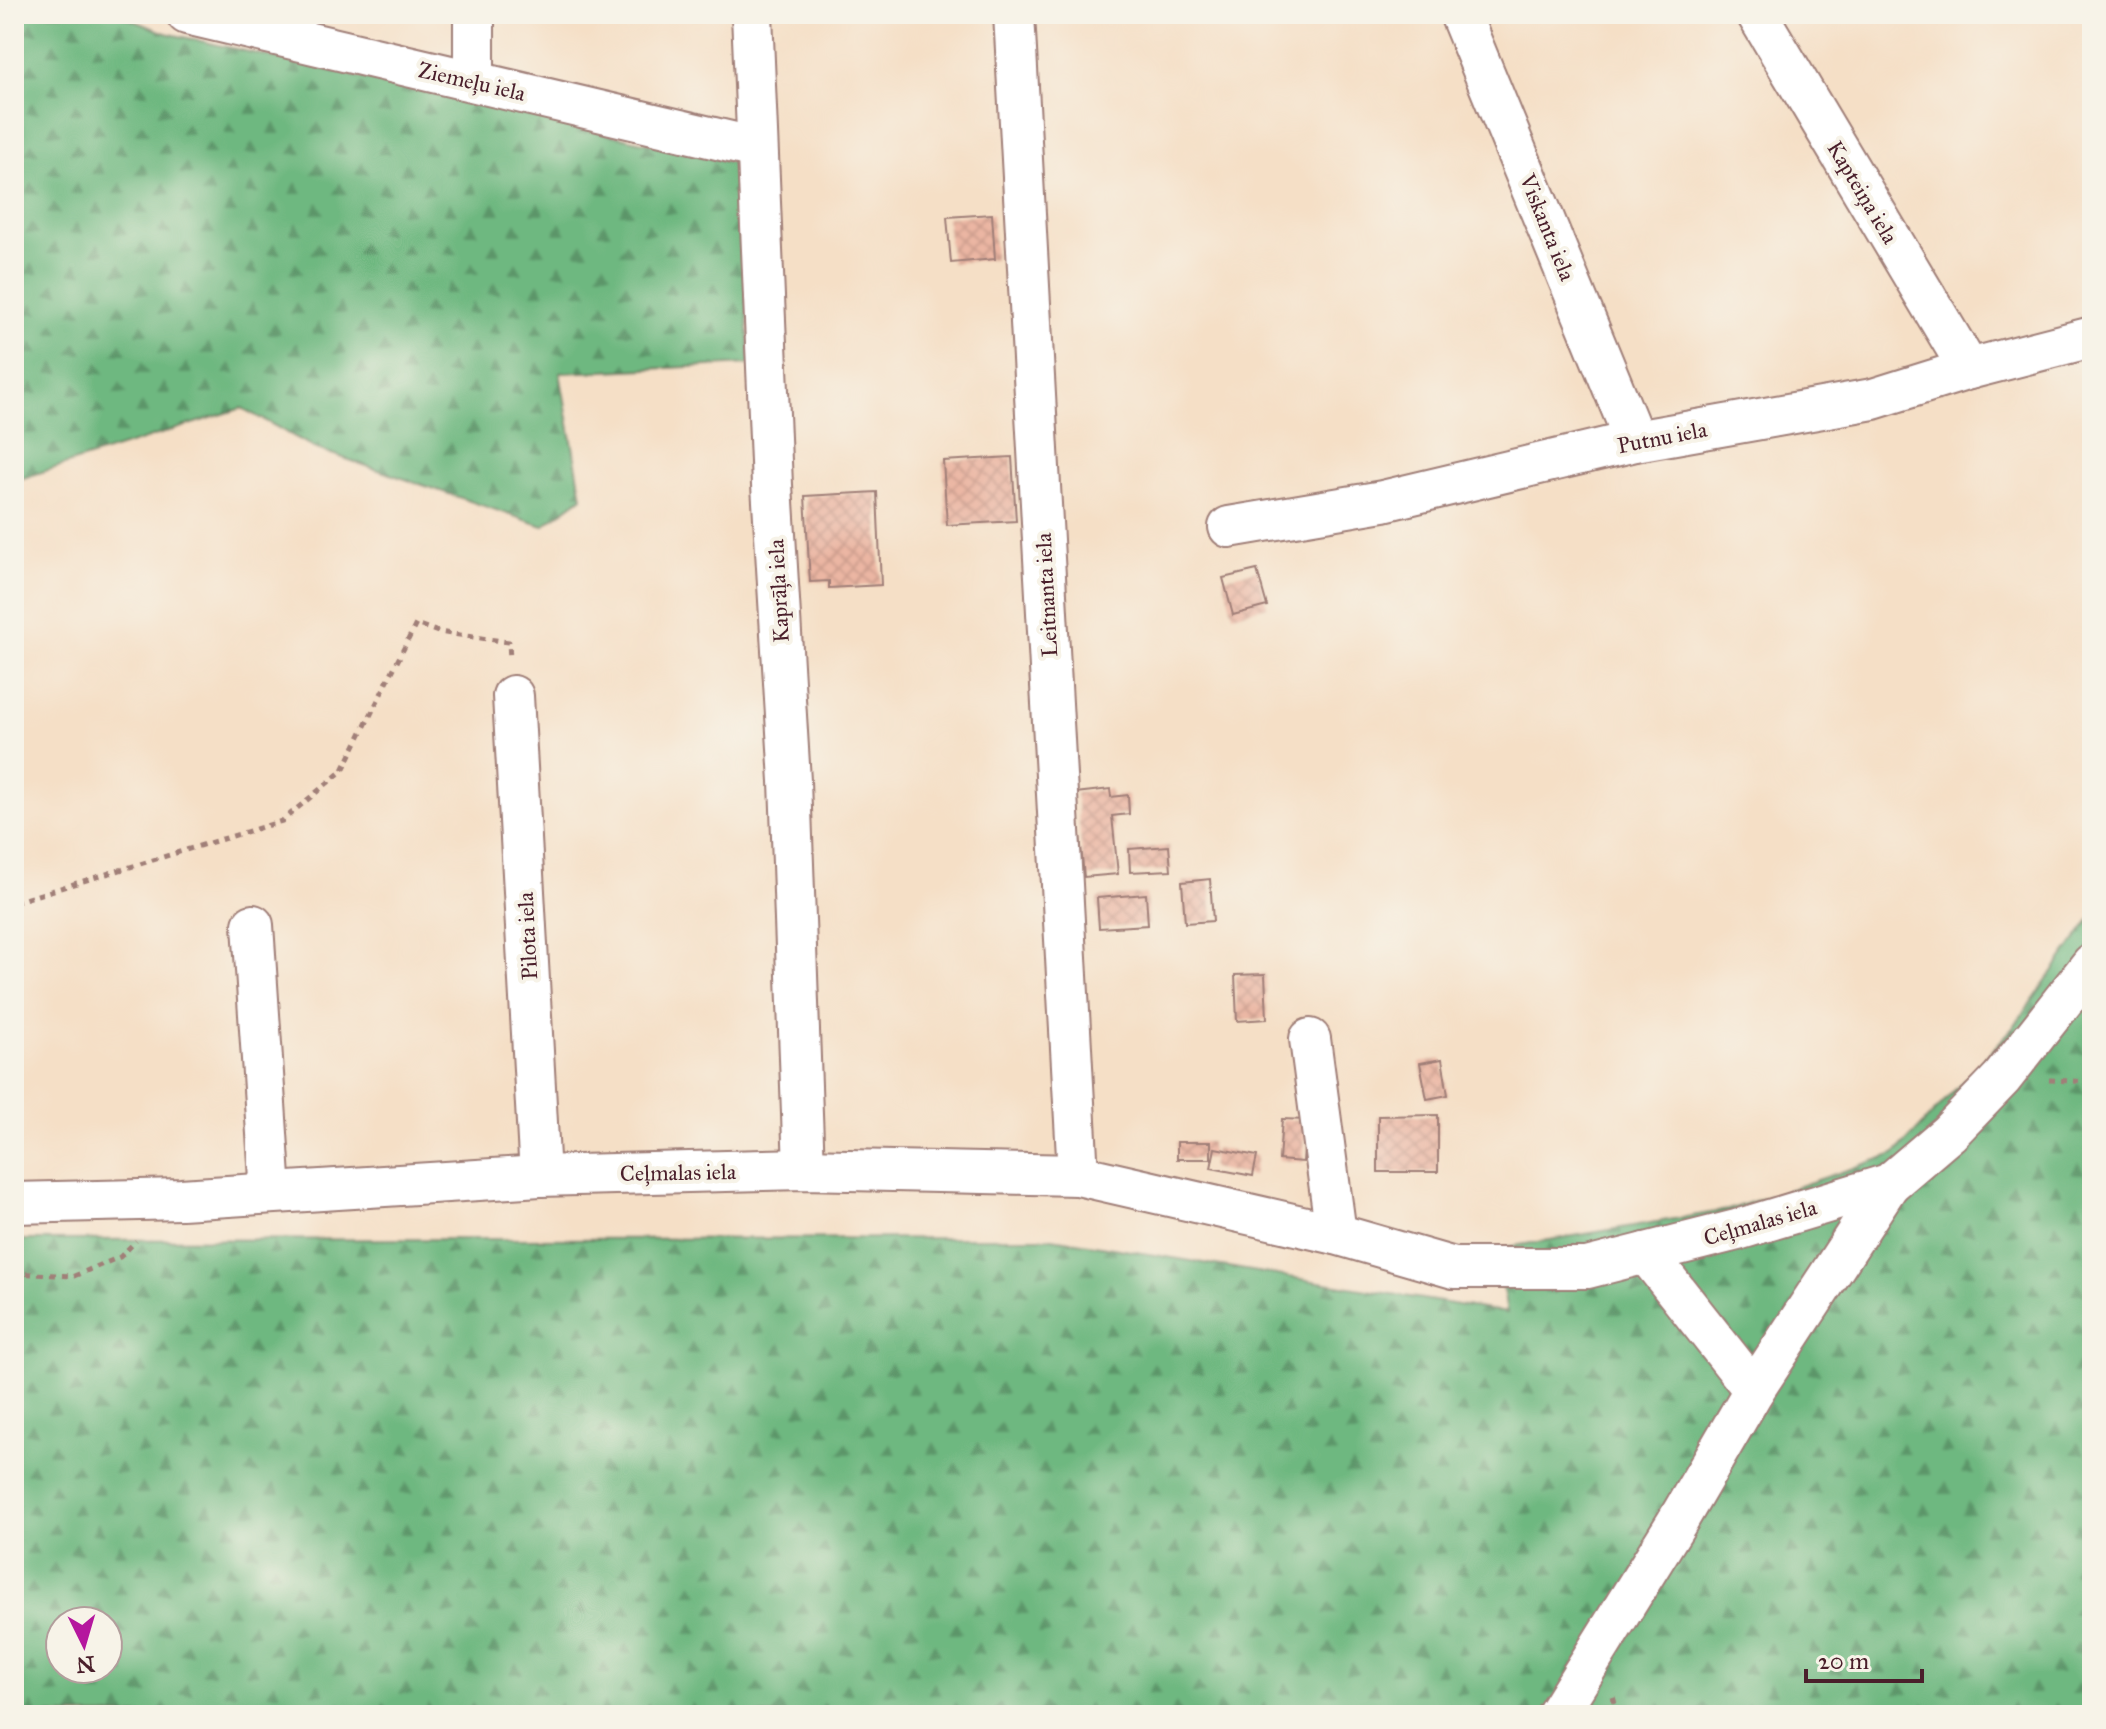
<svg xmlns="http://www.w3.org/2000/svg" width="2106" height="1729" font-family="'IM FELL Great Primer',serif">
<defs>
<pattern id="forest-firs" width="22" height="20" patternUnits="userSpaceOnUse" patternTransform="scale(2)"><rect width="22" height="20" fill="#6eb880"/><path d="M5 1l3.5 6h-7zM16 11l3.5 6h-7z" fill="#5c9569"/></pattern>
<pattern id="building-cross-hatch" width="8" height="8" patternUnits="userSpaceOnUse" patternTransform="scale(2)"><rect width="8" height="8" fill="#ebb6a3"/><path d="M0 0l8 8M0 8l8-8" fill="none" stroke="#cb9c8c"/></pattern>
</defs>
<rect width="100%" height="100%" fill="#f7f3e8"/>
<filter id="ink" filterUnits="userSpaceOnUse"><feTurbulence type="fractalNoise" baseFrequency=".0125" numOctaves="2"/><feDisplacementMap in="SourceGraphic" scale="16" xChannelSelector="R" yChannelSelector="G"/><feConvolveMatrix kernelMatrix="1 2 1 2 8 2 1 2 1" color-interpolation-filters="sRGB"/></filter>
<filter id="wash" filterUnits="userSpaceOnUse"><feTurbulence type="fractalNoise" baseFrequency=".006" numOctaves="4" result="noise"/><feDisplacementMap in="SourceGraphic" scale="32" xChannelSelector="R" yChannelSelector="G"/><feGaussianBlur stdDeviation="1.8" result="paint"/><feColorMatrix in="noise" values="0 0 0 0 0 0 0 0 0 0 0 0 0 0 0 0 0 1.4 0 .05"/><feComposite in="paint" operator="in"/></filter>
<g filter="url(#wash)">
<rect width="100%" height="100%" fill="#f5dfc6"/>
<g fill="url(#forest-firs)" stroke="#5c6c56" stroke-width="2" fill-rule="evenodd">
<polygon points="14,14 117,14 166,33 739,164 750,364 560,373 582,497 543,526 317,449 242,408 14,481"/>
<path d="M2092 917V1715H14V1240L1052 1238 1507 1313 1496 1249 1728 1210 1895 1154 2012 1029ZM60 1621H108V1669H60Z"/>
</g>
<g id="blocks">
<g fill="url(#building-cross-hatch)">
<polygon points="992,214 995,259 951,263 947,217"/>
<polygon points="1012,457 1016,521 947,525 943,461"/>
<polygon points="877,492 881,585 829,588 829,581 810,582 805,496"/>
<polygon points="1257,570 1267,606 1233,615 1223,578"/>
<polygon points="1110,789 1111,797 1128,795 1129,814 1112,816 1118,874 1084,877 1076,793"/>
<polygon points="1169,846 1171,870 1130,872 1129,849"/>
<polygon points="1210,879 1213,921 1185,923 1182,882"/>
<polygon points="1146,894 1148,925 1099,928 1097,898"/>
<polygon points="1265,974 1267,1019 1237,1021 1235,975"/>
<polygon points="1442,1059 1448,1095 1427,1099 1420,1063"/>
<polygon points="1438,1115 1438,1172 1378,1172 1378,1116"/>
<polygon points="1282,1119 1306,1120 1303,1162 1279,1160"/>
<rect x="1177" y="1142" width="34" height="17"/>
<polygon points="1215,1148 1257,1156 1253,1176 1211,1168"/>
</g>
</g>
</g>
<g filter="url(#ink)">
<use href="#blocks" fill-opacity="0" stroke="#a07f78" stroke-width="2"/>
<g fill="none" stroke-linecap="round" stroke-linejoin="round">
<defs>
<g id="minor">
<polyline points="187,14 756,148"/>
<polyline points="474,14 474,81"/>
<polyline points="752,14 772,485 790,781 804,1169"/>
<polyline points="1014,14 1078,1175"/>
<polyline points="1460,14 1635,441"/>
<polyline points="1757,14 1969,369"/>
<polyline points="1229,527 1383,501 1635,441 1873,399 1969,369 2092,337"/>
<polyline points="513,696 540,1176"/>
<polyline points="253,925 271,1193"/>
<polyline points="1310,1039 1336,1234"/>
<polyline points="14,1203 181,1199 540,1176 804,1169 1078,1175 1336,1234 1454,1268 1587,1268 1737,1230 1889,1184 1949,1133 2002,1078 2092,964"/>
<polyline points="1646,1253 1754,1390"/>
<polyline points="1557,1715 1677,1522 1754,1390 1889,1184"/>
</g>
</defs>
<use href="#minor" stroke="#a07f78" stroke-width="44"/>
<g stroke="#a07f78" stroke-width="5" stroke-dasharray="6 6" stroke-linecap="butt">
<polyline points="14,902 282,821 343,770 416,624 438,632 509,642 510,660"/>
<polyline points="2049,1080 2092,1082"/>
<polyline points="14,1273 74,1276 120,1257 136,1241"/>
<polyline points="1613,1697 1619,1715"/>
</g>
<use href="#minor" stroke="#fff" stroke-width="40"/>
</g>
</g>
<g text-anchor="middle" stroke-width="8" stroke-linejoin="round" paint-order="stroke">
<g font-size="22" fill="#4a1f2b" stroke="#f7f3e8">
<text transform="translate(472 81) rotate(13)" y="8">Ziemeļu iela</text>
<text transform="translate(1863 192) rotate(59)" y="8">Kapteiņa iela</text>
<text transform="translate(1548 227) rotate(68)" y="8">Viskanta iela</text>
<text transform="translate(1662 437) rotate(-11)" y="8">Putnu iela</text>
<text transform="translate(778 591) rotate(-93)" y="8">Kaprāļa iela</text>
<text transform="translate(1046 595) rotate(-93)" y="8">Leitnanta iela</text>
<text transform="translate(527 936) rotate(-93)" y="8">Pilota iela</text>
<text transform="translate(678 1172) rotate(-1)" y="8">Ceļmalas iela</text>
<text transform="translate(1760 1222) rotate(-16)" y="8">Ceļmalas iela</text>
</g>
</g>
<rect width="2106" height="1729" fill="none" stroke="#f7f3e8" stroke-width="48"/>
<g transform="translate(84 1645) rotate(175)"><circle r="38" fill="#f7f3e8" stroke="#b29e9c" stroke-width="2"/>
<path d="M0-6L14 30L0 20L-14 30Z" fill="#b5179e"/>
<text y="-12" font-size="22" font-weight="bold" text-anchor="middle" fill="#4a1f2b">N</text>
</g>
<path d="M1806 1669v12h116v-12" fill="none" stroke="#4a1f2b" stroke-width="4"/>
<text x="1818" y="1669" font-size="24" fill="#4a1f2b" stroke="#f7f3e8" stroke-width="6" paint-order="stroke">20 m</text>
</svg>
